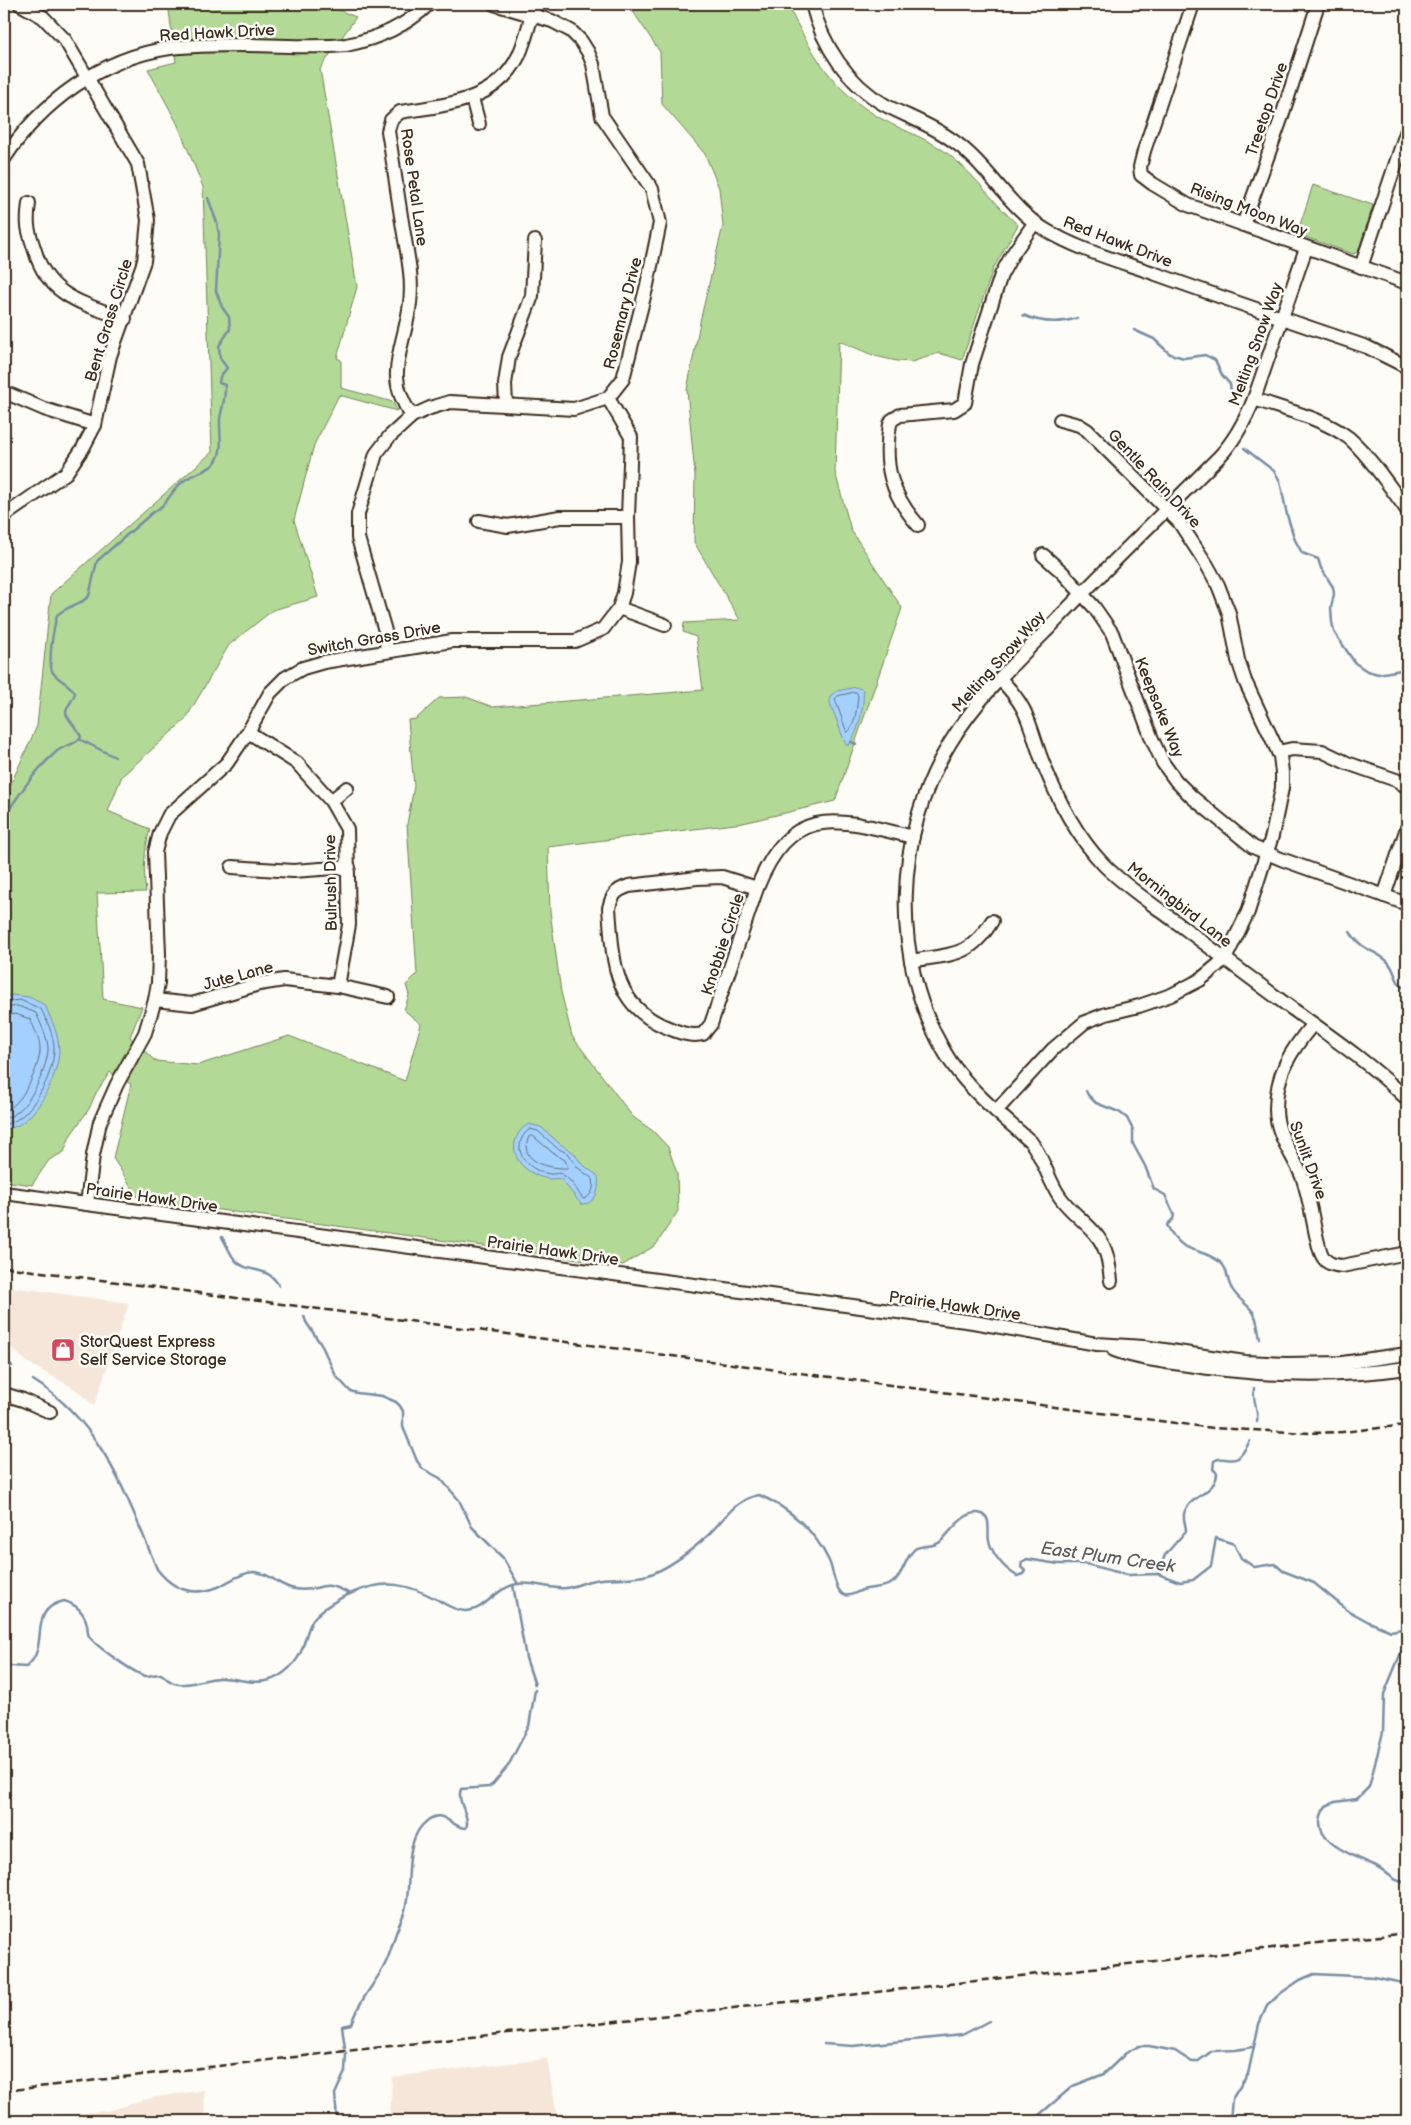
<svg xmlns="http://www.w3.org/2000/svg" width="1411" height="2125" font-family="'Balsamiq Sans',sans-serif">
<rect width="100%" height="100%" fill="#fdfcf7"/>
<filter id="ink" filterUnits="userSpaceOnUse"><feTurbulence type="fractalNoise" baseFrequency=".02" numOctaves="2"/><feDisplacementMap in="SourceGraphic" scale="10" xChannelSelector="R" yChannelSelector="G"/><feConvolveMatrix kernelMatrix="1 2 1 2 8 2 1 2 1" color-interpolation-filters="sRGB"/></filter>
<g filter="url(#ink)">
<g fill="#f6e6da">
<polygon points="4,1286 129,1303 94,1406 74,1388 28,1363 4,1341"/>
<polygon points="547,2059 558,2121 390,2121 392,2077"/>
<polygon points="204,2090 205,2121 58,2121 64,2115 112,2110 150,2098"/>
</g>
<g fill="#b2da96" stroke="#76825a">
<path d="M168 4H324L356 17 320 69 357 287 337 358 341 360V388L393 402 397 411 339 395 314 445 294 520 318 597 273 610 229 645 185 720 122 776 108 811 150 829C144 851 143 870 146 892L97 893 103 999 142 1007 130 1037 155 1061 198 1065 289 1036 405 1081 421 1024 404 1010 409 995 406 985 417 974 407 824 414 786 408 720 416 719 439 698 466 697 493 707 703 690 696 637 683 632 684 623 740 620 694 542 695 475 687 390 701 317 723 226 719 188 705 154 662 104 660 52 628 4H787C811 52 833 92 882 119 905 132 931 139 952 157 977 177 994 204 1018 225L993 269 962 360 939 353 912 362 897 361 875 356 839 341 835 472 851 530 902 608 835 801 743 823 548 847 550 911 561 992 572 1036 633 1117 653 1131 668 1147 677 1173 678 1211 656 1245 623 1265 139 1199 113 1158 131 1084 110 1072 96 1093 89 1109 70 1136 64 1152 49 1160 32 1185 4 1181V799L37 726 51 594 212 452 203 187 177 123 148 69 176 62Z"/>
<polygon points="1313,185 1373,205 1358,252 1353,254 1297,234"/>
</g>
<g fill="#a3d0fe" stroke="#798ea4">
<path d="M856 687 863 690C865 706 858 732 849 745H846L830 703V696L837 691Z"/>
<path d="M11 995 29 997 45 1005C51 1020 59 1034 59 1050 59 1076 34 1127 6 1129H4V998Z"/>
<path d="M529 1124 541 1127 560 1144 573 1152 582 1164 598 1176C600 1189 596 1205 581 1204L561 1179C557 1178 553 1179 549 1179 531 1176 511 1162 515 1142 517 1134 521 1128 529 1124Z"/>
</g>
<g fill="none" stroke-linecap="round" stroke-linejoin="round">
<g stroke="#656c78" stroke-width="1">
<path d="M856 692 858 695C857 705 856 726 847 733L835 699 838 696Z"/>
<path d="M4 1002 20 1000 41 1009C47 1021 54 1035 54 1049 54 1074 30 1123 4 1124"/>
<path d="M4 1008 18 1006 36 1013C41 1025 48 1037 48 1050 47 1070 26 1117 4 1118"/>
<path d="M4 1016 15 1014 30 1019C34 1028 40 1038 40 1049 41 1064 21 1109 4 1110"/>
<path d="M530 1129 538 1131 557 1148 567 1153 578 1168 593 1179C595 1187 592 1197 583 1199 577 1191 572 1180 563 1175 560 1172 556 1174 552 1174 538 1174 518 1161 520 1145 521 1138 524 1133 530 1129Z"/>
<path d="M533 1136 553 1153 565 1160 568 1168C551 1169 516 1162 529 1137Z"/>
</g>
<g stroke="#798ea4" stroke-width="2.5">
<path d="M1023 315C1041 323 1059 324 1077 318"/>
<polyline points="1134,330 1154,339 1170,354 1184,358 1205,355 1215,360 1222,375 1230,384 1232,398"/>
<polyline points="1244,448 1274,471 1280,481 1287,515 1295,540 1302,553 1318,559 1321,568 1333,587 1334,594 1331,608 1332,622 1334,632 1355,663 1367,671 1378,674 1407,669"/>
<polyline points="79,739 115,757"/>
<polyline points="851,742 856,744"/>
<path d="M4 817C19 795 35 770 55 753 62 745 75 746 81 737 79 729 65 718 66 712 67 706 73 700 75 693 70 684 61 682 54 674 46 667 54 626 57 615L64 610 83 601 89 596 97 561 152 513C167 505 169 494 181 483 190 474 205 473 214 464 225 451 219 434 220 419 222 407 226 397 225 385L219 383 220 377 227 368 220 358 219 346 230 329 229 317 222 307 216 291 219 234 217 223 208 198"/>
<path d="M1350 932C1363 952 1374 949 1387 961 1397 971 1393 982 1407 990"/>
<path d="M1086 1091 1088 1095 1096 1103 1119 1112 1127 1118 1133 1130V1144L1145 1166 1154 1189 1165 1195 1174 1214 1173 1219 1167 1225C1182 1256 1199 1246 1220 1262 1229 1269 1226 1280 1232 1289 1237 1298 1247 1304 1253 1312 1258 1320 1258 1330 1260 1339"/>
<path d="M222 1237C227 1245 230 1255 236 1261 250 1275 267 1264 279 1286"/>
<polyline points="304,1316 306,1322 322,1346 336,1376 350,1391 357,1393 382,1396 396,1402 400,1406 403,1411 403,1427 417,1461 423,1469 440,1478 459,1500 472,1527 503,1558 518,1584"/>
<polyline points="4,1358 12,1366"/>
<path d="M33 1380C103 1423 127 1497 157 1569 173 1590 193 1597 218 1587 229 1582 240 1573 253 1572 270 1572 279 1587 295 1589 320 1594 320 1576 350 1594"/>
<path d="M1254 1388C1252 1400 1259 1411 1257 1422"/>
<path d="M1158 1574 1165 1555 1186 1531C1186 1525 1183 1520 1184 1514 1188 1496 1217 1493 1217 1473L1213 1469 1214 1461C1222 1455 1231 1463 1238 1458 1243 1454 1247 1446 1250 1441"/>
<polyline points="513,1585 526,1658 535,1685"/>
<path d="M1407 1638 1384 1694 1383 1732 1369 1787 1357 1799 1335 1802 1326 1806C1303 1839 1352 1855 1374 1865 1388 1871 1390 1881 1407 1883"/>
<path d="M4 1663 10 1666 26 1667C52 1646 25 1610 64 1601 76 1604 85 1613 87 1625 88 1629 87 1633 89 1636 93 1644 136 1675 146 1676 150 1676 156 1674 161 1674 165 1676 166 1679 170 1681 183 1690 206 1677 221 1678 238 1678 253 1685 270 1680 283 1676 298 1662 302 1649 306 1638 307 1628 314 1618 323 1608 339 1598 352 1593 385 1579 407 1583 438 1600 446 1605 456 1611 465 1611 486 1611 494 1588 517 1584 533 1581 550 1590 566 1588 576 1587 585 1581 595 1580 612 1577 631 1580 648 1575 668 1569 688 1553 704 1539 722 1523 734 1499 759 1495 790 1508 815 1531 829 1561 833 1569 835 1591 844 1595 850 1597 857 1592 862 1590 872 1587 882 1589 892 1583 904 1575 905 1556 915 1549 922 1544 933 1548 940 1542 950 1533 965 1508 982 1514 992 1517 987 1534 989 1541 993 1556 1005 1569 1017 1576L1023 1574 1025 1571 1021 1567 1022 1562 1027 1559 1058 1564H1086L1128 1575 1158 1574 1180 1582 1193 1580 1211 1566 1216 1538 1234 1544 1241 1558 1254 1567 1275 1564 1283 1571 1314 1583 1347 1610 1369 1622 1391 1631 1407 1628"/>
<polyline points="824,2044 853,2046 962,2035 989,2021"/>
<path d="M345 2048 342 2026 351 2024C357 2004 373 1986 383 1968 391 1955 392 1942 398 1928 400 1922 403 1917 405 1910 413 1883 401 1840 428 1820 444 1808 451 1828 466 1828 471 1817 456 1802 461 1789L489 1787 493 1784 508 1766 529 1726 535 1690"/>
<polyline points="337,2121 335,2094 345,2072 346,2054"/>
<polyline points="1032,2121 1073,2086 1104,2074 1126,2053 1139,2046 1149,2046 1175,2051 1192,2062 1197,2062 1212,2051 1236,2050 1252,2047"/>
<polyline points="1230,2121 1232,2099 1248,2074 1259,2024 1267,2006 1281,1993 1300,1980 1314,1974 1374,1977 1407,1984"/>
</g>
<defs>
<g id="minor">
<path d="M812 4C822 45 848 84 885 105 908 117 932 125 952 140 988 164 1007 206 1044 229 1078 250 1119 261 1156 274 1226 299 1296 323 1367 347L1407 367"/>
<polyline points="1193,4 1144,151 1140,167 1141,175 1153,184 1188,205 1407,283"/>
<polyline points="472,98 479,124"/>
<path d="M4 159C41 102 101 58 170 48 195 45 221 45 246 45 279 45 313 48 346 45 377 39 406 26 429 4"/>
<path d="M29 203C26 226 28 230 35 251 48 297 85 304 125 319"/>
<polyline points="1243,225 1281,119 1318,4"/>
<polyline points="1361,267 1407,130"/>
<polyline points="4,392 44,409 95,425"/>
<path d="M1254 399C1285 410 1323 418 1349 438 1368 454 1392 490 1407 510"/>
<polyline points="506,404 505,384 509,357 532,296 535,241"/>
<path d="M412 416C382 375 405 347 410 303 413 279 408 258 404 234 398 200 394 166 388 131L391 120 400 112C445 105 497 102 519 55 526 39 530 21 535 4"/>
<polyline points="4,516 66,473 83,448 95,425 110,356 144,261 148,220 138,164 65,40 43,17 20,4"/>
<polyline points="479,521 508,526 560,517 628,517"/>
<path d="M918 525C891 494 883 466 890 424L892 420 900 415 954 410 965 403 972 364 1001 275 1012 255 1035 222"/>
<polyline points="1043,555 1062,572 1094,607 1112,633 1152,739 1163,763 1176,781 1192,797 1253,847 1281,859 1407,904"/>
<polyline points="619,608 665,625"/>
<polyline points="387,651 385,631 358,538 358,514 376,454 389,437 412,416 430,408 450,402 574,409 608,398 623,379 647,285 660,223 652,189 602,116 593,64 588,52 581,41 571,31 552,21 494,4"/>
<path d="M1000 679C1027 706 1028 720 1040 755 1055 795 1074 834 1104 865 1126 887 1151 903 1176 922 1215 951 1254 981 1294 1010 1333 1038 1373 1066 1407 1099"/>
<polyline points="248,732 297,763 331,801 347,829 349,925 338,986"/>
<polyline points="1278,752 1292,749 1322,751 1347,763 1396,780 1407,787"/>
<polyline points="331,801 347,788"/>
<polyline points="232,867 293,871 349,867"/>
<path d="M722 877 757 888 711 1024 703 1034C690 1037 678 1032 666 1027 612 1005 613 958 609 908 612 895 616 890 629 886L697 878Z"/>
<path d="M757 888C792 801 839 819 913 837"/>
<polyline points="1384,896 1407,828"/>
<path d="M911 961C950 954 970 958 992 921"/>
<polyline points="155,1000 192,1004 259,984 284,980 338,986 388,997"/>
<path d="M1313 1024C1291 1050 1276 1073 1276 1109 1276 1136 1294 1156 1303 1179 1309 1197 1312 1216 1316 1235 1318 1241 1319 1251 1323 1257 1327 1264 1334 1265 1342 1266L1407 1253"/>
<polyline points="996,1111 1053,1049 1085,1022 1106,1014 1139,1006 1171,995 1200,980 1225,959 1248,912 1272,836 1282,788 1282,772 1280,756 1245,681 1238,660 1229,613 1218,585 1207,565 1179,522 1087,430 1079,425 1060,420"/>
<polyline points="4,1193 973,1322 1097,1344 1144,1347 1245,1362 1286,1364 1342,1363 1407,1354"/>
<polyline points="87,1204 93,1155 100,1122 117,1084 145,1033 155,1000 158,983 159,954 155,852 160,833 169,815 227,763 248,732 270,693 285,678 303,668 324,662 452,641 575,641 603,629 619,608 624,593 629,562 628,517 631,437 608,398"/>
<path d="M1111 1281C1110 1271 1109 1260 1105 1250 1097 1228 1073 1216 1060 1197 1048 1180 1044 1159 1031 1142 1000 1114 965 1088 944 1051 890 958 894 834 950 743 976 700 1013 664 1049 628 1104 570 1162 514 1219 457 1235 440 1245 421 1254 399L1306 248"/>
<path d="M1114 1350C1135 1358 1159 1361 1181 1364 1257 1376 1331 1379 1407 1368"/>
<polyline points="4,1394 23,1400 50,1412"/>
</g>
</defs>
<use href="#minor" stroke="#3b2a1e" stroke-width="16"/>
<use href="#minor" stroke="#fdfcf7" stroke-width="12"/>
<g stroke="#3b2a1e" stroke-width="2.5" stroke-dasharray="8 4" stroke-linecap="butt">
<polyline points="4,1267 1213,1428 1309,1433 1342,1432 1407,1425"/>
<polyline points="4,2091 355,2050 1407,1933"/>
</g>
</g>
</g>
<defs>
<symbol id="shop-square" viewBox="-11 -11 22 22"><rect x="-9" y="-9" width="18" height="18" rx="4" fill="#d1495b" stroke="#fdfcf7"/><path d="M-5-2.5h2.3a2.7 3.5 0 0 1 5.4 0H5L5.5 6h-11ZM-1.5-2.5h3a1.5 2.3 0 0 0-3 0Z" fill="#fff"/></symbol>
</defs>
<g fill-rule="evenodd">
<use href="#shop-square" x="49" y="1336" width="28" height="28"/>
</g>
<g text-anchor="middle" stroke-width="5" stroke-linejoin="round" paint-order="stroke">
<g font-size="16" fill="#3b2a1e" stroke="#fdfcf7">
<text transform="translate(217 32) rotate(-3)" y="6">Red Hawk Drive</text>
<text transform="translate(1266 109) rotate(-71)" y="6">Treetop Drive</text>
<text transform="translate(415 187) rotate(82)" y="6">Rose Petal Lane</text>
<text transform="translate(1249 209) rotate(21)" y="6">Rising Moon Way</text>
<text transform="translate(1118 241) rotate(21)" y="6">Red Hawk Drive</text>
<text transform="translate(622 313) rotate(-76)" y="6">Rosemary Drive</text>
<text transform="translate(108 320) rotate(-73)" y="6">Bent Grass Circle</text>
<text transform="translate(1255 344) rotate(-70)" y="6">Melting Snow Way</text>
<text transform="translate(1155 478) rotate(47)" y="6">Gentle Rain Drive</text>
<text transform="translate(374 638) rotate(-10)" y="6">Switch Grass Drive</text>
<text transform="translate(998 661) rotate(-48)" y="6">Melting Snow Way</text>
<text transform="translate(1160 707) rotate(68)" y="6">Keepsake Way</text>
<text transform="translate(330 883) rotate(-91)" y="6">Bulrush Drive</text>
<text transform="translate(1180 904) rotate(38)" y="6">Morningbird Lane</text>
<text transform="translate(722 944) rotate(-72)" y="6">Knobbie Circle</text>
<text transform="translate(238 975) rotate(-15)" y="6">Jute Lane</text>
<text transform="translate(1309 1160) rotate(70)" y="6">Sunlit Drive</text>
<text transform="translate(152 1197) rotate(8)" y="6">Prairie Hawk Drive</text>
<text transform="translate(553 1250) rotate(8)" y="6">Prairie Hawk Drive</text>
<text transform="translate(955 1305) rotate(8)" y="6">Prairie Hawk Drive</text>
</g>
<g font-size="16" fill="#3b2a1e" stroke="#fdfcf7" text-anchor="start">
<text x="80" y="1347">StorQuest Express<tspan x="80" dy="18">Self Service Storage</tspan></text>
</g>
<g font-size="18" font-style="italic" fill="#5a5c61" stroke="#fdfcf7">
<text transform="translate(1108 1557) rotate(8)" y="6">East Plum Creek</text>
</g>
</g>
<rect width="1411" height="2125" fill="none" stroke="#fdfcf7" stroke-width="20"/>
<rect x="10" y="10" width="1391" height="2105" fill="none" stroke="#3b2a1e" stroke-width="2" filter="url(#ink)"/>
</svg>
